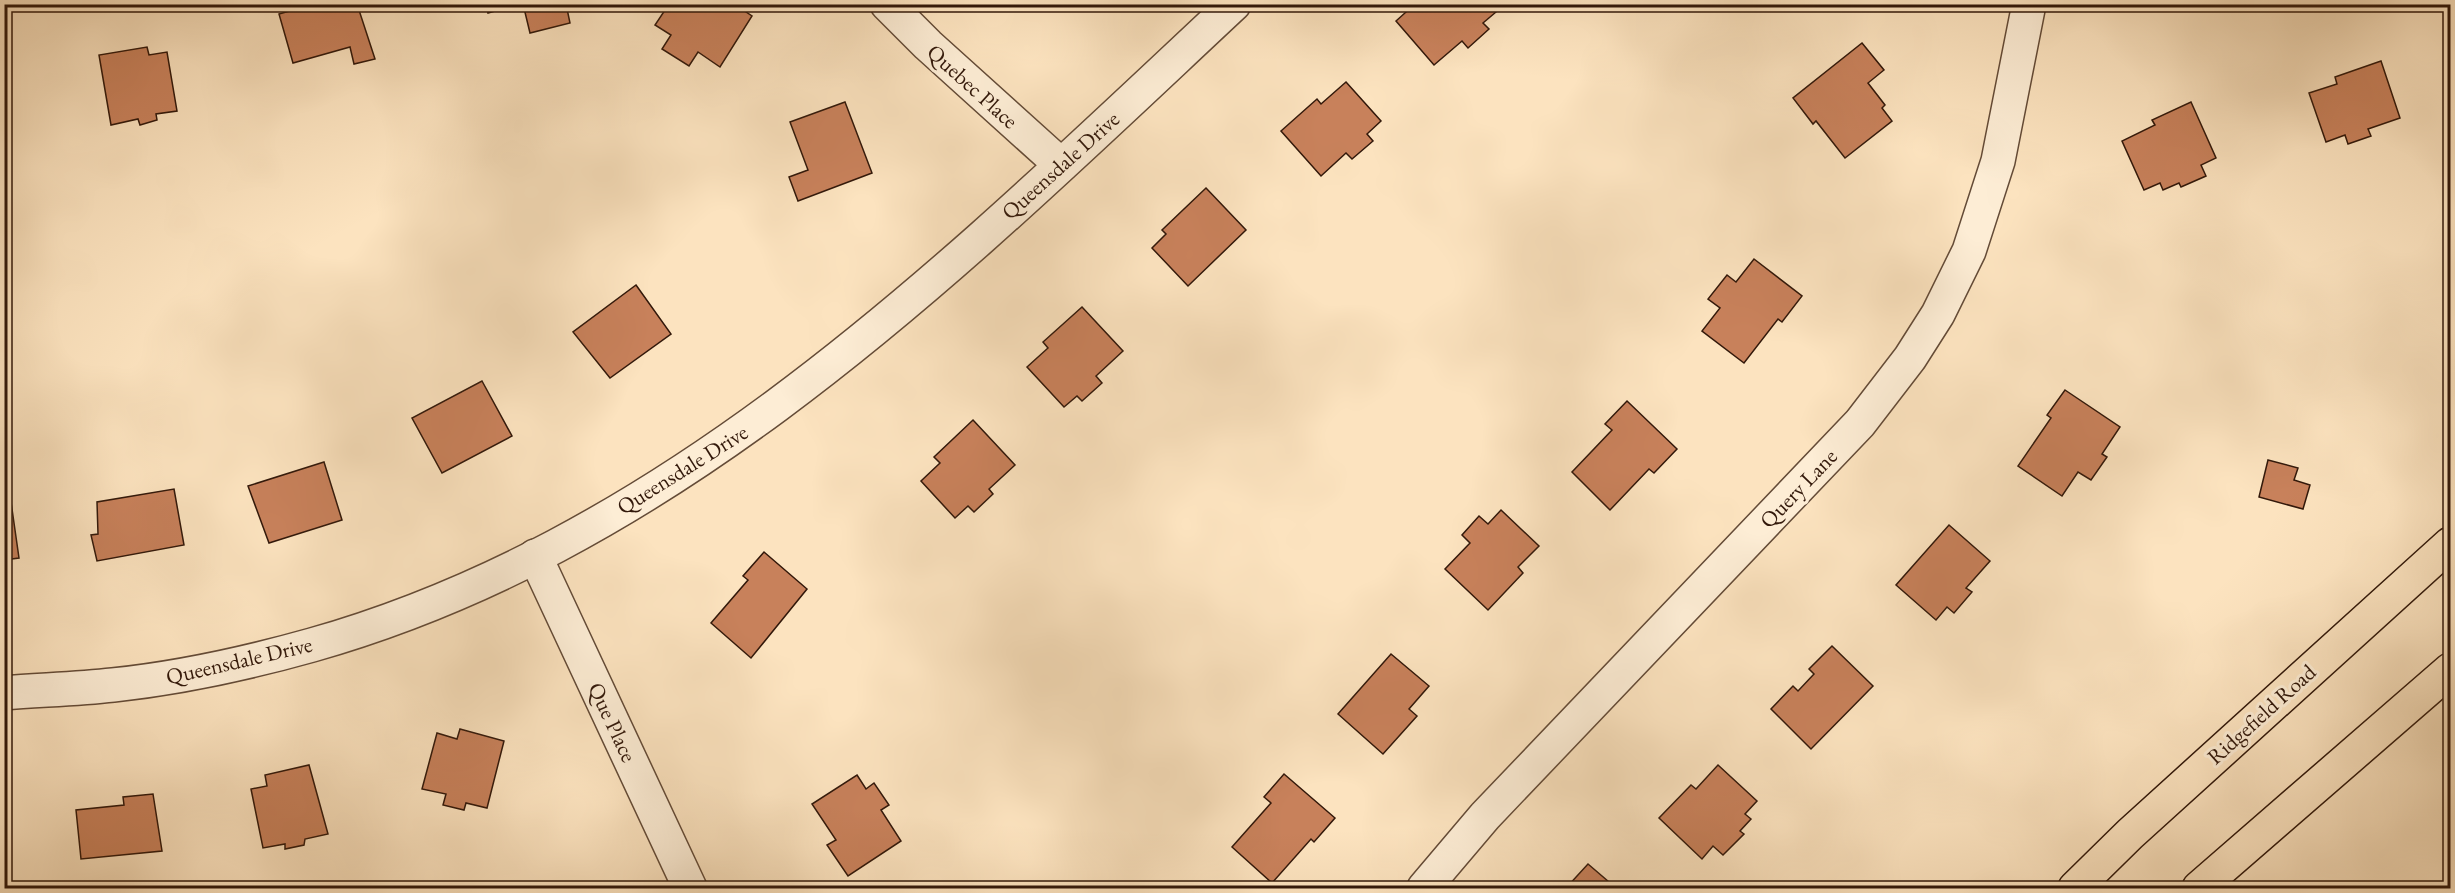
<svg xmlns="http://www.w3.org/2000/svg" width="2455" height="893" font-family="'EB Garamond',serif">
<rect width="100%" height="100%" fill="#fce3bf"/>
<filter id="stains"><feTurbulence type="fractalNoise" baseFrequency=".00333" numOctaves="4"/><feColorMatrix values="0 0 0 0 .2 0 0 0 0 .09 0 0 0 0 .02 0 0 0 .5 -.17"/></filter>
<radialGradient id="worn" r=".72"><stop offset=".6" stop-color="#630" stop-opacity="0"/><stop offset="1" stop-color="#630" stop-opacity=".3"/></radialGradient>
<g fill="#c8815b" stroke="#32180a" stroke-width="1.5">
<polygon points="314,4 357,4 375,59 354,64 350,47 293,63 279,14"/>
<polygon points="486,4 520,4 488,13"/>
<polygon points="523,4 566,4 570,23 530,33"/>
<polygon points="669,4 734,4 752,16 720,67 698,52 689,66 662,49 671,35 655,25"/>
<polygon points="1415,4 1489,4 1496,12 1483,23 1489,29 1468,48 1462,41 1434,65 1396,21"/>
<polygon points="1862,43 1884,70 1868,83 1885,105 1882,108 1892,121 1845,158 1816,121 1813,124 1793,98"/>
<polygon points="147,47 149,55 167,52 177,111 156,114 157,120 140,125 138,119 111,125 99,55"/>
<polygon points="2381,61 2400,118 2368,129 2371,136 2348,144 2345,135 2326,142 2309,93 2337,84 2335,77"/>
<polygon points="4,70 6,70 10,131 4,132"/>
<polygon points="1346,82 1381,121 1367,134 1373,141 1352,159 1346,153 1321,176 1281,131 1317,99 1321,104"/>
<polygon points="845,102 872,173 798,201 789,177 808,170 790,122"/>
<polygon points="2191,102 2216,158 2201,165 2206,176 2181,187 2179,183 2163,190 2160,183 2144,190 2122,141 2155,125 2152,120"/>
<polygon points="1206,188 1246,230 1188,286 1152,248 1166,234 1162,230"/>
<polygon points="1754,259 1802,296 1782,322 1778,319 1744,363 1702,331 1720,308 1708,299 1727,275 1736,282"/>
<polygon points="636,285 671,334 610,378 573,332"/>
<polygon points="1082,307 1123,351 1096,376 1102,383 1082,401 1077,396 1064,407 1027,367 1048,348 1043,342"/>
<polygon points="482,381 512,436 442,473 412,418"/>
<polygon points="2065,390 2120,427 2102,454 2107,457 2091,480 2078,472 2062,496 2018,466 2051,418 2047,415"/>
<polygon points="1627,401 1677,449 1654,473 1649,469 1610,510 1572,472 1612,430 1605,424"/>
<polygon points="973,420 1015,465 989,489 993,494 974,512 968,506 955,518 921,481 940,463 934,457"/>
<polygon points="2268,460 2298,468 2294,480 2310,485 2303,509 2259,497"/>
<polygon points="324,462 342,520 269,543 248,486"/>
<polygon points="174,489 184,545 97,561 91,535 98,534 97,502"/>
<polygon points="11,502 19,558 4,560 4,503"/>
<polygon points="1501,510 1539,546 1518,567 1523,573 1488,610 1445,569 1470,543 1462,535 1479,516 1488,524"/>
<polygon points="1949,525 1990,561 1966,588 1972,592 1954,613 1947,607 1936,620 1896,585"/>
<polygon points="764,552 807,589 751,658 711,623 748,580 743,576"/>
<polygon points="1832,646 1873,686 1811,749 1771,709 1793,686 1798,691 1814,674 1809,669"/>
<polygon points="1391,654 1429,686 1409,709 1417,716 1383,754 1338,714"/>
<polygon points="460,729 504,741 487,808 466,803 464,810 443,805 446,794 422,789 437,733 457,739"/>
<polygon points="309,765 328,834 305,839 304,845 285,849 285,844 263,848 251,789 267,786 265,775"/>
<polygon points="1718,765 1757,801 1745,814 1751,819 1740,831 1744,834 1723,855 1713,846 1702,859 1659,818 1691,785 1696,789"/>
<polygon points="1284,774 1335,818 1314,842 1311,839 1272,883 1232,847 1271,803 1264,797"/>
<polygon points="857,775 866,789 874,783 889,805 881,810 901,841 848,876 827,845 836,840 812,804"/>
<polygon points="153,794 162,851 81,859 76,810 124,805 123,797"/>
<polygon points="1588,864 1616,888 1566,888"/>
</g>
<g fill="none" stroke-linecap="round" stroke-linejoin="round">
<defs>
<g id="minor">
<polyline points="887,4 928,45 1061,165"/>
<polyline points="535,556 690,888"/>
<path d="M4 693C41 690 77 689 113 685 180 678 248 663 312 645 682 540 961 259 1234 4"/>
<polyline points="1424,888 1485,816 1860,423 1910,358 1938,314 1969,251 1998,161 2029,4"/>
</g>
<g id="major">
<polyline points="2075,888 2130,834 2450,544"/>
<polyline points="2199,888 2450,670"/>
</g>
</defs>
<use href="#minor" stroke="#644b37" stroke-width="36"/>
<use href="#major" stroke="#32180a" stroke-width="36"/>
<use href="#minor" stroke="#fdedd5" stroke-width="33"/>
<use href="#major" stroke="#fce3bf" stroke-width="33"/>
</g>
<g text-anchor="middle" stroke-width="6" stroke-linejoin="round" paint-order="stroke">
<g font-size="22" fill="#32180a" stroke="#fdedd5">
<text transform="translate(973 86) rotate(42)" y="8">Quebec Place</text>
<text transform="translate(1060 165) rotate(-42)" y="8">Queensdale Drive</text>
<text transform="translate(682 469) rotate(-32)" y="8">Queensdale Drive</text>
<text transform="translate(1798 488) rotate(-46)" y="8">Query Lane</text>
<text transform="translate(239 660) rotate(-13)" y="8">Queensdale Drive</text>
<text transform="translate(2261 714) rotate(-42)" y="8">Ridgefield Road</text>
<text transform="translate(613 722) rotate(65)" y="8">Que Place</text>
</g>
</g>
<rect width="2455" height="893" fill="none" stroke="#fce3bf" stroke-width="24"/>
<rect x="6" y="6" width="2443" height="881" fill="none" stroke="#32180a" stroke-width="3"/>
<rect x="12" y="12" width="2431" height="869" fill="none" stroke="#32180a" stroke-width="1.5"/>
<rect width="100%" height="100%" filter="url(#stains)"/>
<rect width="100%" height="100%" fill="url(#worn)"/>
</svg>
